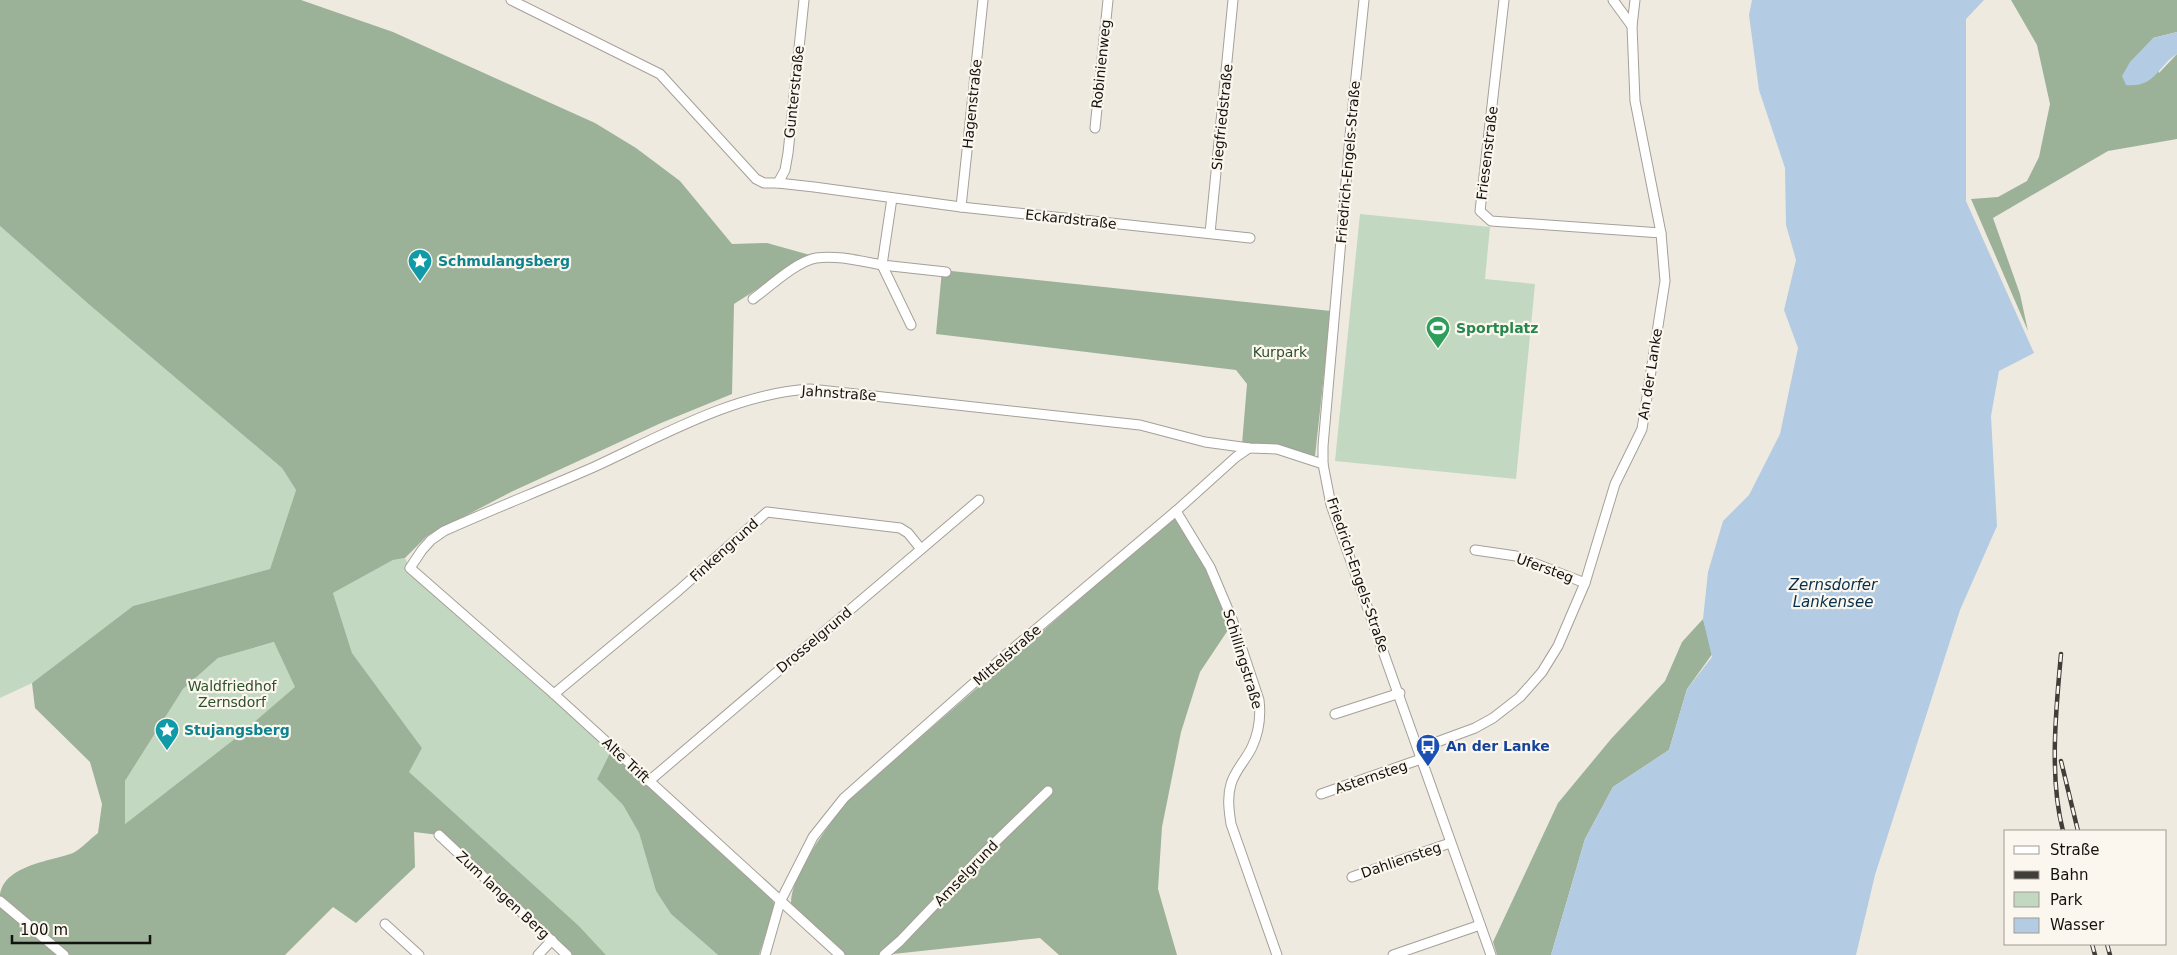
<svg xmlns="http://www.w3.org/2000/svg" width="2177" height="955" font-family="'DejaVu Sans',sans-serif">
<rect width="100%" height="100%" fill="#efeae0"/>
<g fill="#c2d8c0">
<polygon points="1360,214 1490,227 1485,279 1535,284 1516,479 1335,461"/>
<polygon points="0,226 92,307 282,468 296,490 270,569 133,606 32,683 0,698"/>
<polygon points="405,558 410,568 612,749 597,779 623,805 639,833 656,891 671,914 718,955 606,955 579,926 408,772 422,748 352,653 333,593 393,560"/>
<polygon points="275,642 296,687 232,741 125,824 125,781 183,689 218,658"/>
</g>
<g fill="#9bb198" fill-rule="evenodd">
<path d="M0 0H301L393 32 595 123 636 148 680 181 732 244 767 243 810 255 734 304 732 394 661 423 511 492 427 536 405 558 393 560 333 593 352 653 422 748 409 772 579 926 606 955H568L439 835 414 832 415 867 356 923 333 907 285 955H70L0 898C0 866 51 861 73 853 81 849 90 839 98 833L102 804 90 762 35 708 32 683 133 606 270 569 296 490 282 468 92 307 0 226ZM274 642 295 687 232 741 125 824V781L183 689 218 658Z"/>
<polygon points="2011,0 2177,0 2177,32 2153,38 2159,73 2177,54 2177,139 2108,151 1993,218 2020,294 2028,331 1971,199 1998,197 2027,181 2039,157 2050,104 2037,45"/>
<polygon points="942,270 1331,311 1315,456 1242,444 1247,384 1236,370 936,334"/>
<path d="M1175 516 1208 569 1230 627 1200 672 1181 732 1162 827 1158 889 1177 955H1059L1040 938 884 955H834L791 903C791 874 829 825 847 801Z"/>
<polygon points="1703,619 1713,653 1687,689 1669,750 1613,787 1585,839 1551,955 1497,955 1493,942 1558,803 1611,739 1665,681 1682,642"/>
<polygon points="612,749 771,898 775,905 759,955 718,955 671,914 656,891 639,833 623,805 597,779"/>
<polygon points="0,906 57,955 0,955"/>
</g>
<g fill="#b3cce3">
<polygon points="1752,0 1984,0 1966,19 1966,201 2034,353 1999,371 1991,416 1997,526 1960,610 1875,875 1856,955 1551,955 1585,839 1613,787 1669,750 1687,689 1712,657 1703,619 1708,572 1723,521 1749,495 1780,434 1798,348 1784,310 1796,260 1786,225 1785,168 1759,90 1749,15"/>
<path d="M2177 32V54C2157 66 2156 88 2126 85L2122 76 2130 62 2153 38Z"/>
</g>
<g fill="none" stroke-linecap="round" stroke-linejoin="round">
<defs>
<g id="street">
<polyline points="511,0 660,74 756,179 764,183 778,183 814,187 961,207 1250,238"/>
<polyline points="1364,0 1351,125 1323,446 1323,464 1331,505 1491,955"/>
<polyline points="1504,0 1480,211 1491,221 1661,233"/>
<polyline points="1613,0 1632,26"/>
<polyline points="1095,128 1108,0"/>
<polyline points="778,183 785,170 788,153 804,0"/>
<polyline points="892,198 882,265 946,272"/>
<polyline points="961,207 983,0"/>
<polyline points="1210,233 1233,0"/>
<path d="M753 299C769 287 797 261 816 258 838 255 860 261 882 265L911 325"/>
<path d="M1176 511 1210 567 1232 619 1259 700C1261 716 1259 732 1252 747 1246 760 1235 770 1231 784 1227 797 1229 811 1231 824L1277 955"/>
<polyline points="1475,550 1516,556 1585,583"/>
<polyline points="554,694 678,591 767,512 900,528 908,533 921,549"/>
<polyline points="1335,714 1400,693"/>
<polyline points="1418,749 1475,728 1493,718 1520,697 1542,672 1558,646 1585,583 1615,484 1642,429 1665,281 1661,233 1635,101 1632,26 1635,0"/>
<polyline points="649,781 979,500"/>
<polyline points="1321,794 1421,759"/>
<polyline points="439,835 567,955"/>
<polyline points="1352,877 1450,843"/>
<polyline points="0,901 64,955"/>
<polyline points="385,924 419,955"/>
<polyline points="538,955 552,940"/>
<polyline points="765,955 780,902 813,837 844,798 1002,658 1176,511 1236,457 1249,448"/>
<path d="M840 955 554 694 410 568 422 550 431 540 444 531C493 509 544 489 594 467 661 436 736 393 810 389L1140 425 1205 442 1249 448 1277 449 1323 464"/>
<polyline points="884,955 900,941 984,853 1048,791"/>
<polyline points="1393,955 1480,925"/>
</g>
</defs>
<use href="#street" stroke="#a5a098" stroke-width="11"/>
<use href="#street" stroke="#fff" stroke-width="9"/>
<defs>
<g id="rail">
<path d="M2061 654C2056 709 2049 778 2063 831"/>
<polyline points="2061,761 2078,831"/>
<polyline points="2092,944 2095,955"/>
<polyline points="2107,944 2110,955"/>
</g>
</defs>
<use href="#rail" stroke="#413e3a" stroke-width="4.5"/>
<use href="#rail" stroke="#fcf7ee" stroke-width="2.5" stroke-dasharray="8" stroke-linecap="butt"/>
</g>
<defs>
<symbol id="sight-pin" viewBox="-11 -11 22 30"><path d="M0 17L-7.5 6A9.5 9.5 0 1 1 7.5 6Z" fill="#0f9aa8" stroke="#fcf7ee"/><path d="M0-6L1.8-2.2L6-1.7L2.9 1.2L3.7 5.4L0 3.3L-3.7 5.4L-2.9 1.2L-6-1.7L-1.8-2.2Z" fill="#fff"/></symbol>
<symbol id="stadium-pin" viewBox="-11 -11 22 30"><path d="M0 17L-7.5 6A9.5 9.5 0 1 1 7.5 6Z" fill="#2e9e5b" stroke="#fcf7ee"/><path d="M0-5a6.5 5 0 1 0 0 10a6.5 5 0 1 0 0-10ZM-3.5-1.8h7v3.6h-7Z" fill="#fff"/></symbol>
<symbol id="bus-pin" viewBox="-11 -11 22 30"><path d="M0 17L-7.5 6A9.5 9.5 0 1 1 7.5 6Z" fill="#1a4fb4" stroke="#fcf7ee"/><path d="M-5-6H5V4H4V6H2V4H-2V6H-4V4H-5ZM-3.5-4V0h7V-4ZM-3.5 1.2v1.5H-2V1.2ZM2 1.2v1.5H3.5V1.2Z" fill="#fff"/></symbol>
</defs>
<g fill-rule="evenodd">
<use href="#sight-pin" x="406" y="247" width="28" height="38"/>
<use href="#stadium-pin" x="1424" y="314" width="28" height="38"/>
<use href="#sight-pin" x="153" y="716" width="28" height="38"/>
<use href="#bus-pin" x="1414" y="732" width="28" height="38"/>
</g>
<g text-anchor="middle" stroke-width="4.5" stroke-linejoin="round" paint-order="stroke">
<g font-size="14" fill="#14120f" stroke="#fcf7ee">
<text transform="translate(1101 64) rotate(-84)" y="5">Robinienweg</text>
<text transform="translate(794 92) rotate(-84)" y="5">Gunterstraße</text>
<text transform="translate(972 104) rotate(-84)" y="5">Hagenstraße</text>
<text transform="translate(1222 117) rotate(-84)" y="5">Siegfriedstraße</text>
<text transform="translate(1487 153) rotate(-83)" y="5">Friesenstraße</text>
<text transform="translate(1348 162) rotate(-85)" y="5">Friedrich-Engels-Straße</text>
<text transform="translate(1071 219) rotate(6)" y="5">Eckardstraße</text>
<text transform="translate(1650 374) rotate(-81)" y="5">An der Lanke</text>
<text transform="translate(839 393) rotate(4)" y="5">Jahnstraße</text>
<text transform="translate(724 550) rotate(-42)" y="5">Finkengrund</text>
<text transform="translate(1545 568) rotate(20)" y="5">Ufersteg</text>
<text transform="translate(1358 575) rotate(71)" y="5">Friedrich-Engels-Straße</text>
<text transform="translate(814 640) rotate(-40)" y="5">Drosselgrund</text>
<text transform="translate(1007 655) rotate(-41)" y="5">Mittelstraße</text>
<text transform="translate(1243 659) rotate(73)" y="5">Schillingstraße</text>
<text transform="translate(626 760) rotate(43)" y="5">Alte Trift</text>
<text transform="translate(1371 777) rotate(-19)" y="5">Asternsteg</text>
<text transform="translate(1401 860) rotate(-19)" y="5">Dahliensteg</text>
<text transform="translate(966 873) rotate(-46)" y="5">Amselgrund</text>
<text transform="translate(503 895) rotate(43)" y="5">Zum langen Berg</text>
</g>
<g font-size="14" font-weight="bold" fill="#0d838f" stroke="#fcf7ee" text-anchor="start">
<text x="438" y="266">Schmulangsberg</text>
<text x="184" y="735">Stujangsberg</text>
</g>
<g font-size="14" font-weight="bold" fill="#27864d" stroke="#fcf7ee" text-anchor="start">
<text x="1456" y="333">Sportplatz</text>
</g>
<g font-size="14" fill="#2d4f2a" stroke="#fcf7ee">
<text x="1280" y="357">Kurpark</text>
<text x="232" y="691">Waldfriedhof<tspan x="232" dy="16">Zernsdorf</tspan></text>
</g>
<g font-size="14" font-weight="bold" fill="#164399" stroke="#fcf7ee" text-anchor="start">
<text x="1446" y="751">An der Lanke</text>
</g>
<g font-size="15" font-style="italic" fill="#052f4e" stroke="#fcf7ee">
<text x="1833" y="590">Zernsdorfer<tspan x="1833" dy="17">Lankensee</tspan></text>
</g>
</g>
<rect x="2004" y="830" width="162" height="115" fill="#fcf7ee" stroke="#9f9b95"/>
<rect x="2014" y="846" width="25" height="8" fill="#ffffff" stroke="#9f9b95"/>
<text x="2050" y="855" font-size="15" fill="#14120f">Straße</text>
<rect x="2014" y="871" width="25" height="8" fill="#413e3a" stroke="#9f9b95"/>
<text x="2050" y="880" font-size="15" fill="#14120f">Bahn</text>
<rect x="2014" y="892" width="25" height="15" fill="#c2d8c0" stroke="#9f9b95"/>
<text x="2050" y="905" font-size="15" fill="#14120f">Park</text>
<rect x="2014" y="918" width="25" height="15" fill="#b3cce3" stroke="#9f9b95"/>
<text x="2050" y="930" font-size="15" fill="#14120f">Wasser</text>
<path d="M12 935v8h138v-8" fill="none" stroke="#14120f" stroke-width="2.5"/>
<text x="20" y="935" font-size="15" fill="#14120f" stroke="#fcf7ee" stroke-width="4" paint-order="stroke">100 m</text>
</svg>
